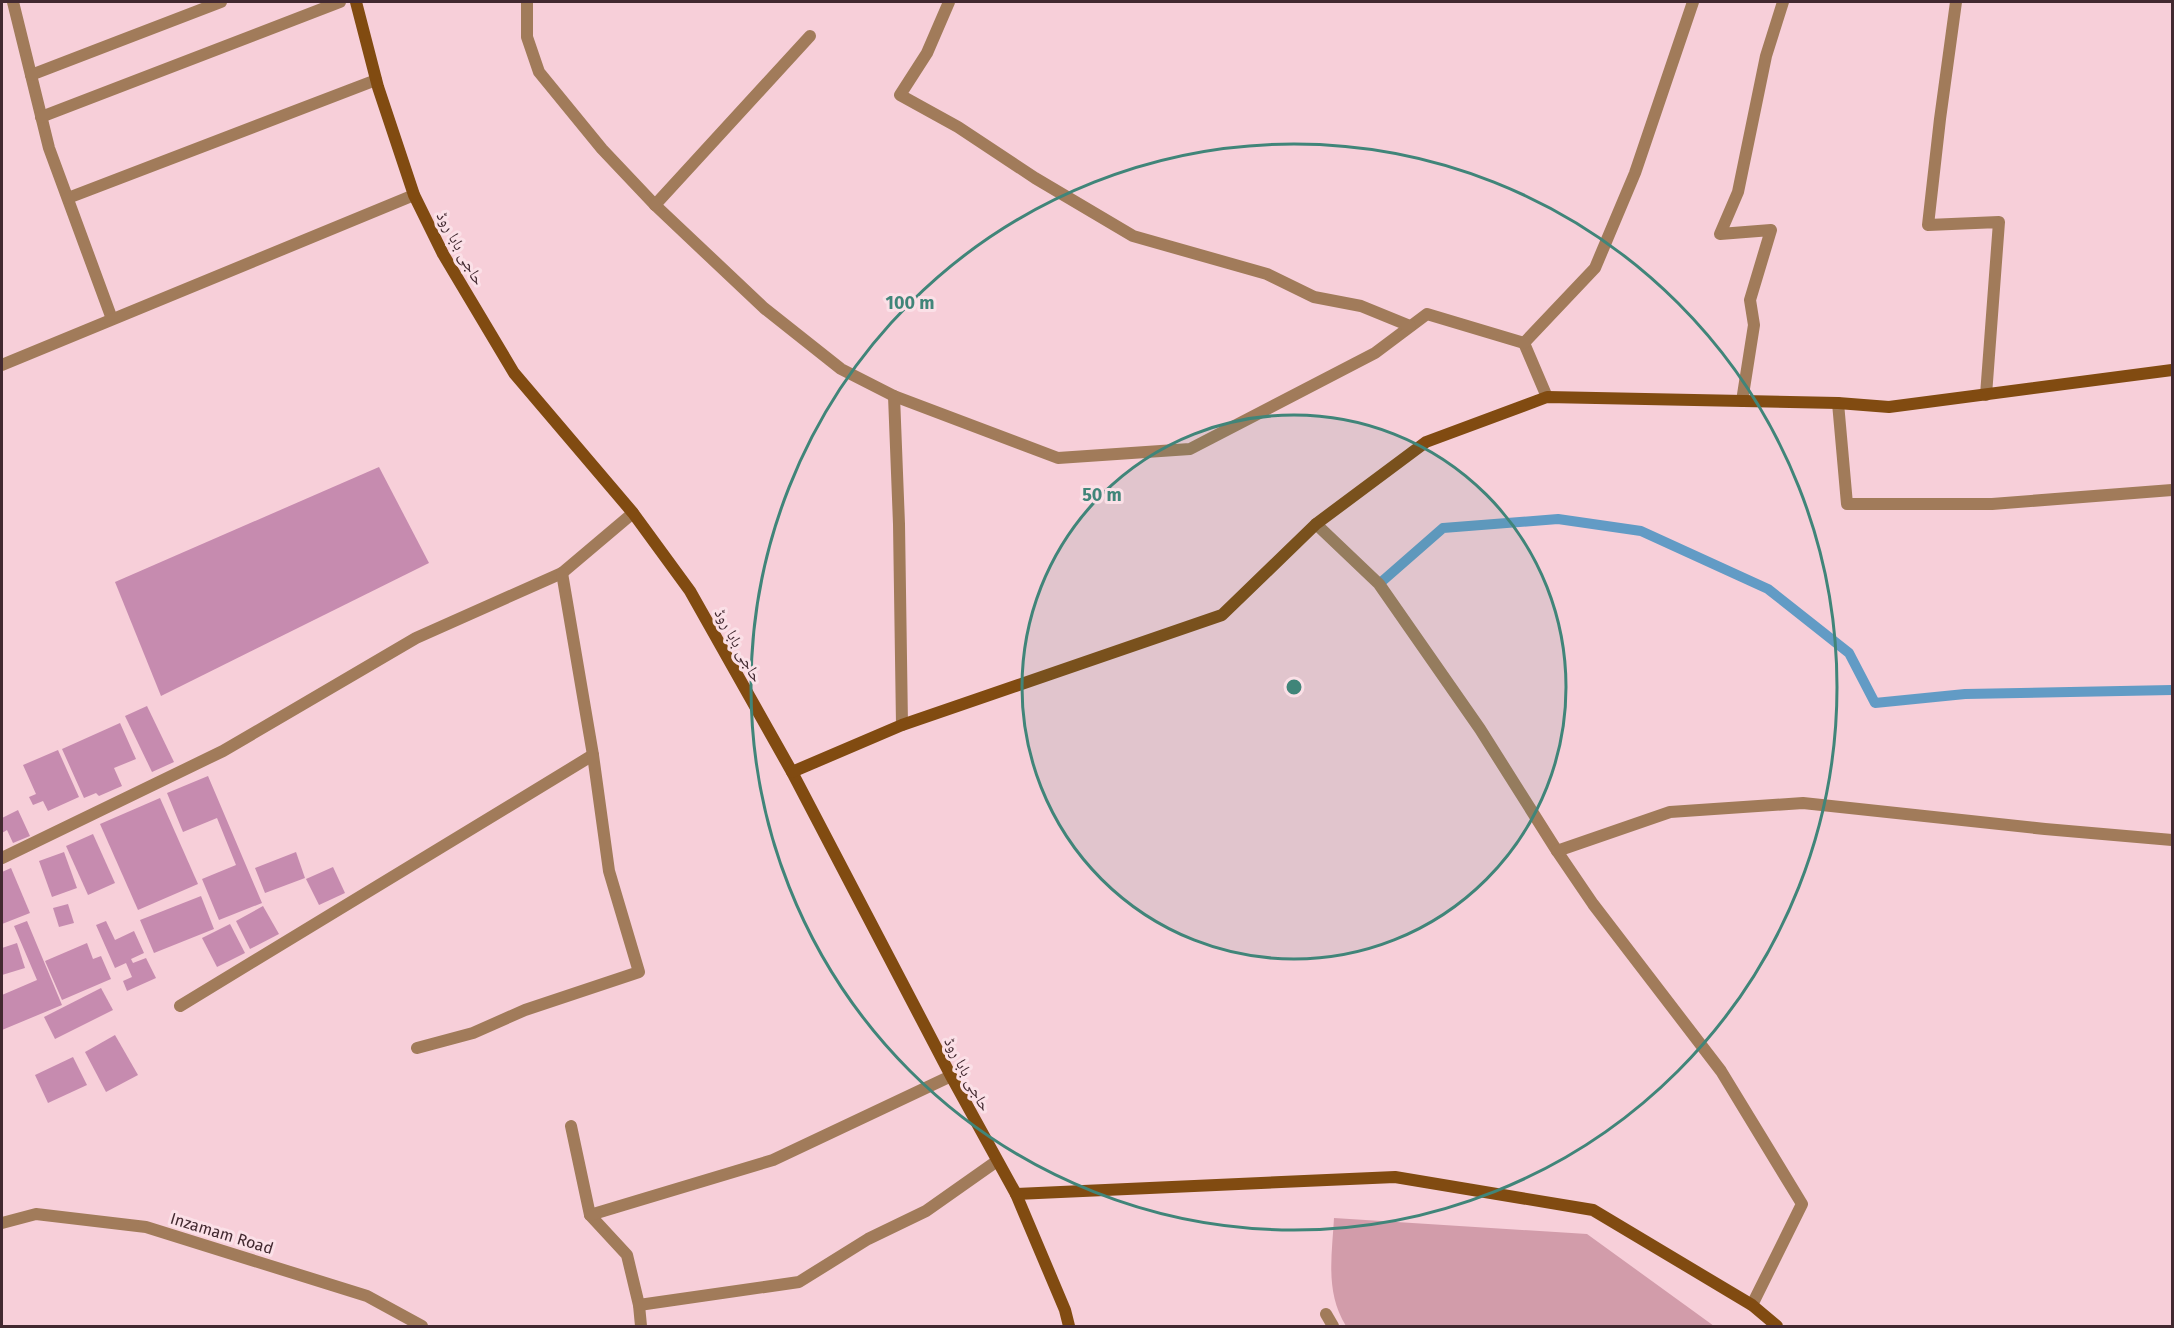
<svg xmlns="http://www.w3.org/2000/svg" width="2174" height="1328" font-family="'Fira Sans','Noto Naskh Arabic',sans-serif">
<rect width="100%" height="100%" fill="#f7cfd9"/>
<path fill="#d29caa" d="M1334 1218 1587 1234 1714 1326H1346C1325 1292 1332 1256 1334 1218Z"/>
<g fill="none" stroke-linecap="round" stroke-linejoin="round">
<polyline stroke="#629bc5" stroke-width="10" points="1379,584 1443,528 1558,519 1641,531 1768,589 1849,653 1875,703 1965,694 2172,690"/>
</g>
<g fill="#c68baf">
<polygon points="379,467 429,563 161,696 115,582"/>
<polygon points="147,706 174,762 152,772 125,716"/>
<polygon points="120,723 136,759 114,768 122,786 99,796 96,793 84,798 62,749"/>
<polygon points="58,750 79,797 48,811 43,801 33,805 29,797 36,794 23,765"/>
<polygon points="208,776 262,903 219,920 202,879 236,865 217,818 183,832 167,793"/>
<polygon points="160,798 198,884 138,910 100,824"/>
<polygon points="18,810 30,836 13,843 7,830 2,833 2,818"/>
<polygon points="93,834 115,883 88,895 66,846"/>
<polygon points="64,852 77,888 52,897 39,861"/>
<polygon points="296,852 305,878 265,893 255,868"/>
<polygon points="333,867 345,893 319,905 306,879"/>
<polygon points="11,868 30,913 2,924 2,872"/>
<polygon points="201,896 214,929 154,953 140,920"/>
<polygon points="68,904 74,923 59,927 53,908"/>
<polygon points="263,906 279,934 250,949 236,921"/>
<polygon points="27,921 62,1005 2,1030 2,995 37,980 14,926"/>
<polygon points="106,921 115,940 134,931 144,953 131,959 133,963 146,958 156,978 127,991 123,981 132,977 126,963 115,968 96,925"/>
<polygon points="230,924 245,953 217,967 202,938"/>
<polygon points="17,943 25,968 2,975 2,948"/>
<polygon points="87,943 93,959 101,956 111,979 62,1000 45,961"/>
<polygon points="101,988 113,1010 55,1039 44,1017"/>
<polygon points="115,1035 138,1075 106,1092 85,1052"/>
<polygon points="73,1057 87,1085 48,1103 35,1075"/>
</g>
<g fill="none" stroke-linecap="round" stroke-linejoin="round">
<g stroke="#a17b5a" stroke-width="12">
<polyline points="13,2 49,148 112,319"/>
<polyline points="527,2 527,37 539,72 602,149 655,205 764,308 841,369 894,396 1058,458 1190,449 1375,353 1427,314 1524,343 1547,397"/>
<polyline points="949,2 927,53 900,95 958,127 1035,178 1133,236 1267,274 1314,297 1361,306 1410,326"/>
<polyline points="1956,2 1940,119 1928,225 1999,222 1986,395"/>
<polyline points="31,75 221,2"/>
<polyline points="41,117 340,2"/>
<polyline points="68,198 376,80"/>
<polyline points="655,205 810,36"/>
<polyline points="1524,343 1595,268 1635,173 1693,2"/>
<polyline points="2,365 414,195"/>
<polyline points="894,396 899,524 902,725"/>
<polyline points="1742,401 1754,325 1750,300 1771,230 1720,234 1738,192 1766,56 1783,2"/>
<polyline points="1838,403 1847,504 1992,504 2172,490"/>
<polyline points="1316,524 1379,584 1480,729 1557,851 1593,904 1721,1071 1802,1204 1752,1305"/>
<polyline points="1557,851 1670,812 1803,803 2045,829 2172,840"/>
<polyline points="2,858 223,751 416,638 562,573 633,513"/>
<polyline points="180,1006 593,755"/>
<polyline points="417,1048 473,1033 525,1010 639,972 609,871 593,755 562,573"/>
<polyline points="571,1126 590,1215 627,1255 639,1305 641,1326"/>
<polyline points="590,1215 773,1160 951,1076"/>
<polyline points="2,1223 36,1214 146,1227 367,1296 422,1326"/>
<polyline points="639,1305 799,1282 868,1239 926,1211 997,1161"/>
<polyline points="1326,1314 1333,1326"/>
</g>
<g stroke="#814b11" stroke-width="12">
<polyline points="356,2 378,87 414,195 443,254 514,373 633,513 690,591 792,772 951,1076 1016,1194 1065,1310 1069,1326"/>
<polyline points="792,772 902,725 1222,615 1316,524 1426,442 1547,397 1838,403 1889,407 2172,370"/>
<polyline points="1016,1194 1395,1177 1593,1210 1752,1305 1777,1326"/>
</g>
</g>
<circle cx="1294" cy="687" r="272" fill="#408579" fill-opacity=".12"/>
<g fill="none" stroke="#408579" stroke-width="3">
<circle cx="1294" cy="687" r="272"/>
<circle cx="1294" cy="687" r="543"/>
</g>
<g text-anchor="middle" stroke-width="6" stroke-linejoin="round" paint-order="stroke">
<g font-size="16" fill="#422930" stroke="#fbe0e7">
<text transform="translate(461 248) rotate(61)" y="6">حاجی بابا روڈ</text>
<text transform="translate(739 645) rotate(61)" y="6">حاجی بابا روڈ</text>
<text transform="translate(968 1074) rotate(62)" y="6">حاجی بابا روڈ</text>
<text transform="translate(222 1233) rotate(17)" y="6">Inzamam Road</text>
</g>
</g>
<circle cx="1294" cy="687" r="9" fill="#408579" stroke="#fbe0e7" stroke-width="3"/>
<g font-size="18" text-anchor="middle" font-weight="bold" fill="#408579" stroke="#fbe0e7" stroke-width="6" stroke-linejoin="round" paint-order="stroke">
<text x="910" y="309">100 m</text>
<text x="1102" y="501">50 m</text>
</g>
<rect width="2174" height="1328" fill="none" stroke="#422930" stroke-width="6"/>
</svg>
